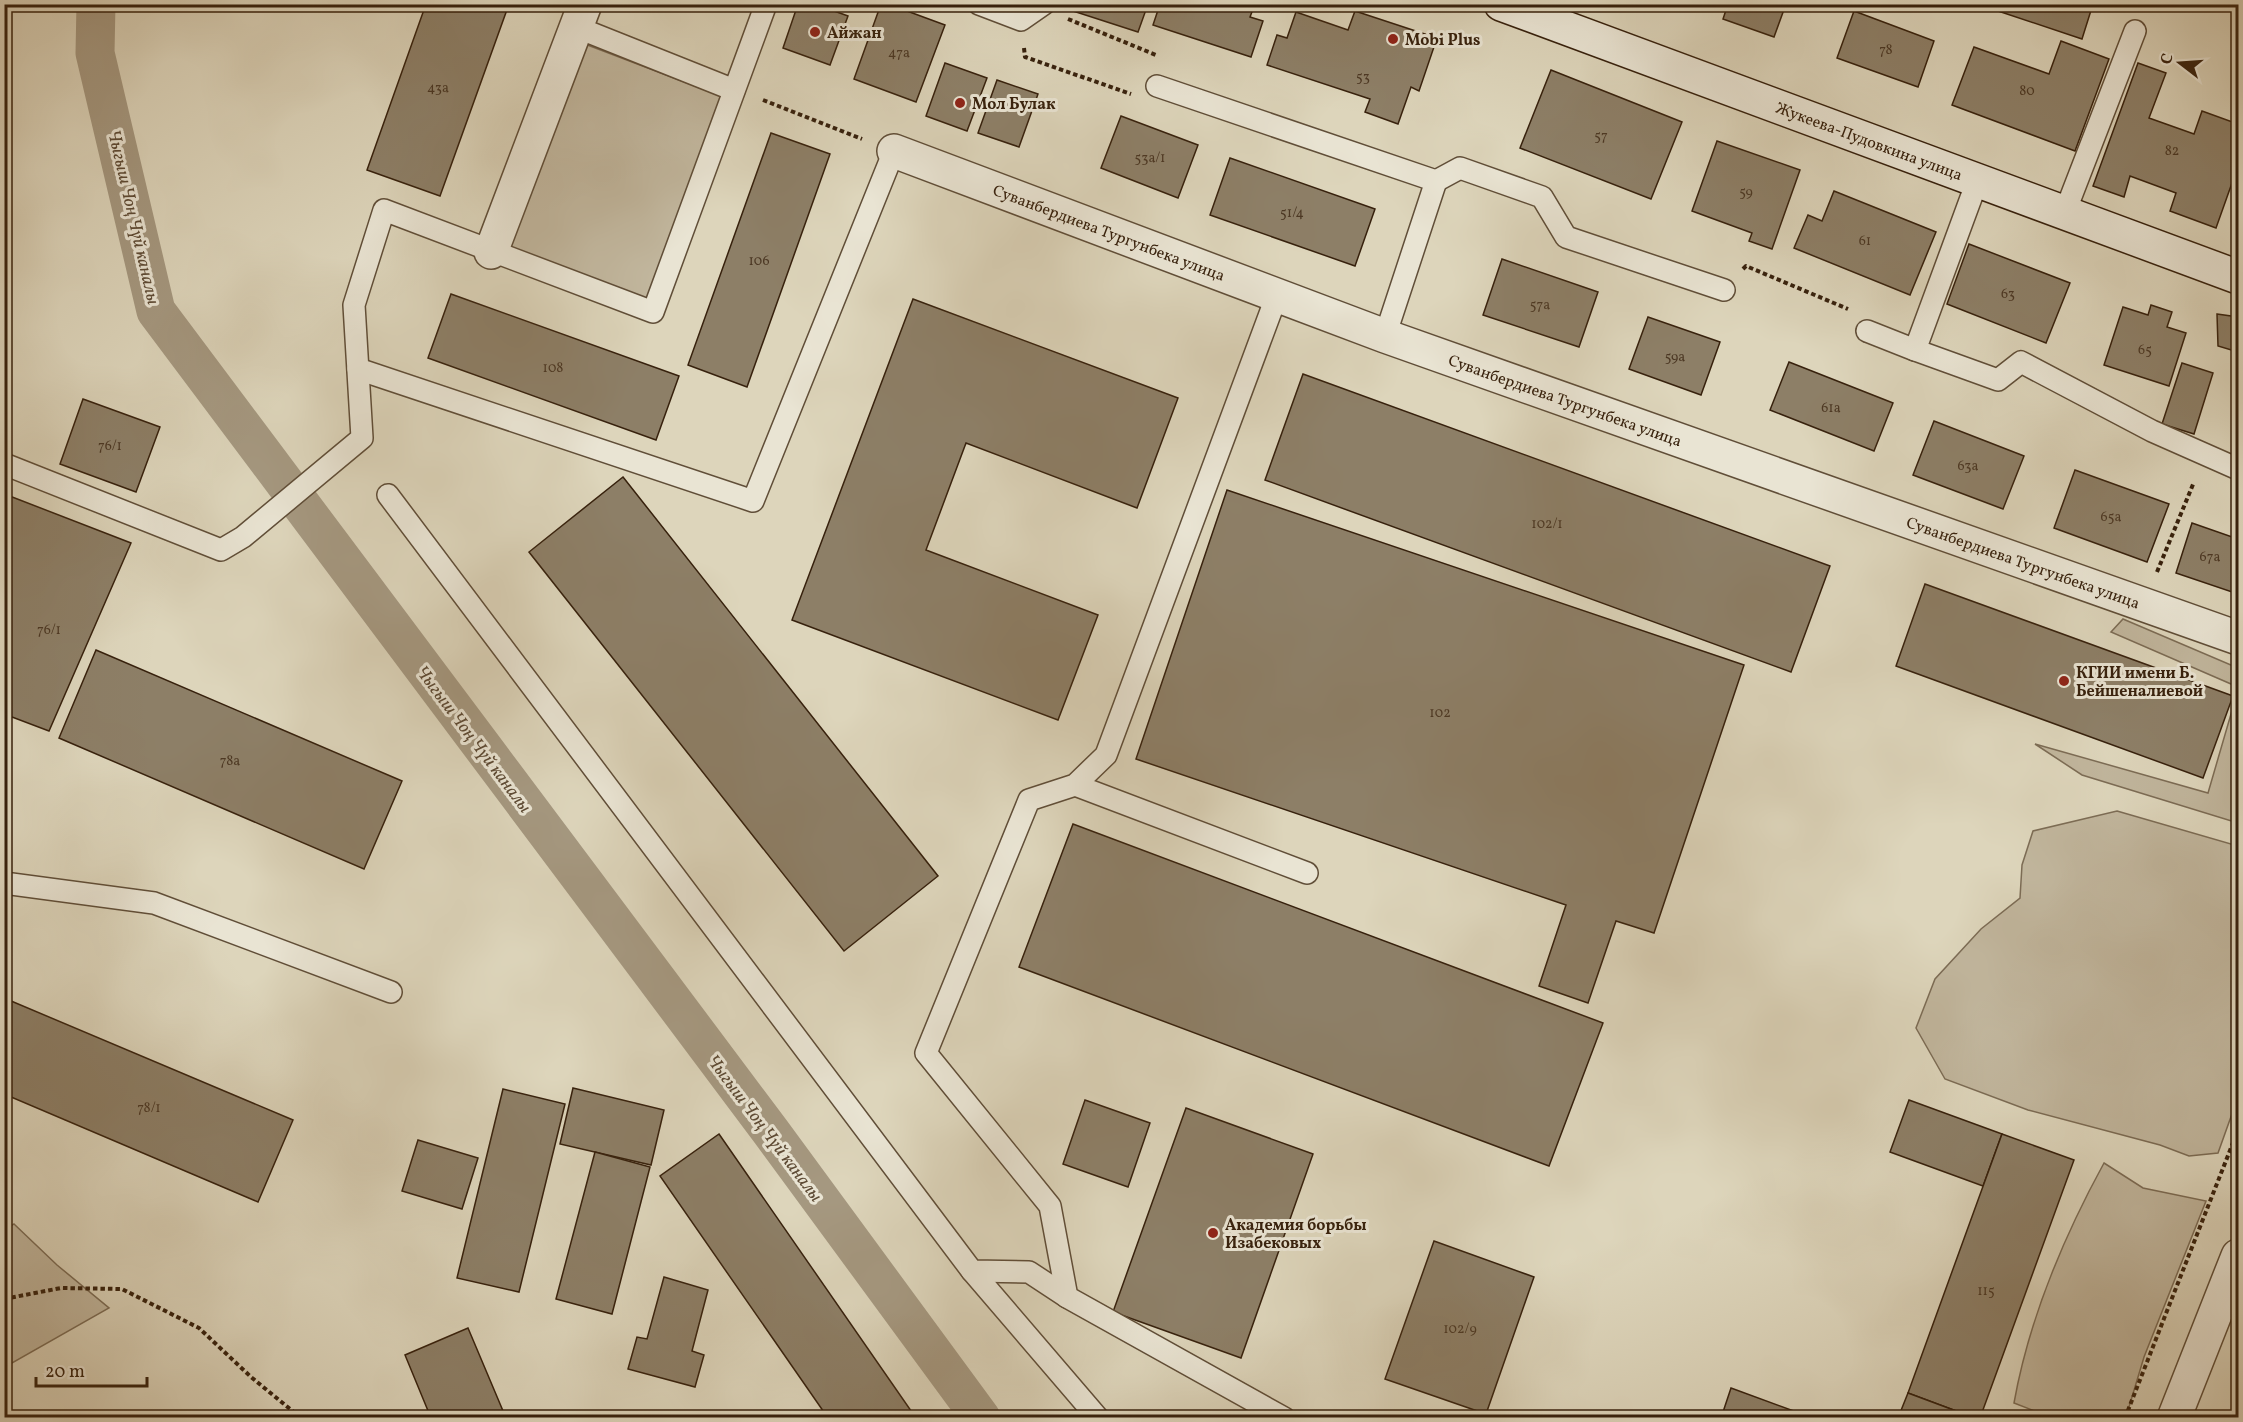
<svg xmlns="http://www.w3.org/2000/svg" width="2243" height="1422" font-family="Vollkorn,serif">
<rect width="100%" height="100%" fill="#ddd5bb"/>
<filter id="stains"><feTurbulence type="fractalNoise" baseFrequency=".00333" numOctaves="4"/><feColorMatrix values="0 0 0 0 .2 0 0 0 0 .09 0 0 0 0 .02 0 0 0 .5 -.17"/></filter>
<radialGradient id="worn" r=".72"><stop offset=".6" stop-color="#630" stop-opacity="0"/><stop offset="1" stop-color="#630" stop-opacity=".3"/></radialGradient>
<g fill="#c1b69d" stroke="#7c6c55" stroke-width="1.5">
<polygon points="577,41 724,97 648,302 502,250"/>
<polygon points="2123,619 2238,668 2238,687 2111,632"/>
<polygon points="2238,690 2238,823 2082,775 2035,744 2208,793"/>
<polygon points="2117,811 2238,846 2238,1097 2218,1153 2189,1156 2160,1145 2028,1110 1945,1079 1916,1028 1935,979 1981,929 2020,898 2022,865 2033,831"/>
<path d="M2104 1163 2143 1188 2206 1201 2144 1357 2126 1417H2050L2014 1403C2029 1319 2063 1238 2104 1163Z"/>
<polygon points="14,1224 57,1265 109,1308 5,1367 5,1230"/>
</g>
<g fill="none" stroke-linecap="round" stroke-linejoin="round">
<polyline stroke="#a59880" stroke-width="39" points="96,4 95,53 156,311 771,1132 981,1418"/>
</g>
<g fill="#8d7f67" stroke="#37210d" stroke-width="1.5">
<polygon points="426,4 509,4 440,196 367,170"/>
<polygon points="798,4 815,4 848,16 830,65 783,48"/>
<polygon points="881,4 888,4 945,25 916,102 854,79"/>
<polygon points="1075,4 1148,4 1138,32 1073,11"/>
<polygon points="1160,4 1255,4 1250,17 1263,21 1251,57 1153,25"/>
<polygon points="1728,4 1786,4 1774,37 1723,19"/>
<polygon points="1997,4 2093,4 2082,39 1995,10"/>
<polygon points="1355,11 1437,38 1419,91 1411,87 1398,124 1365,112 1370,99 1267,65 1277,35 1287,38 1296,12 1348,30"/>
<polygon points="1854,11 1934,41 1918,87 1837,58"/>
<polygon points="2061,41 2109,59 2075,151 1952,105 1974,47 2049,74"/>
<polygon points="945,63 987,78 967,131 926,116"/>
<polygon points="2138,63 2166,73 2149,118 2194,134 2202,111 2238,124 2238,166 2216,228 2170,211 2176,193 2130,176 2124,197 2093,186"/>
<polygon points="1551,70 1682,122 1651,199 1520,148"/>
<polygon points="997,80 1038,94 1019,147 978,133"/>
<polygon points="1121,116 1198,145 1178,198 1101,168"/>
<polygon points="771,133 830,154 747,387 688,365"/>
<polygon points="1717,141 1800,170 1772,249 1749,241 1752,233 1692,211"/>
<polygon points="1230,158 1375,209 1355,266 1210,215"/>
<polygon points="1834,191 1936,232 1910,295 1794,248 1808,215 1822,221"/>
<polygon points="1969,244 2070,283 2046,343 1947,304"/>
<polygon points="1502,259 1598,292 1579,347 1483,315"/>
<polygon points="451,294 679,376 656,440 428,358"/>
<polygon points="913,299 1178,398 1137,508 966,443 926,550 1098,615 1058,720 792,620"/>
<polygon points="2151,305 2172,312 2167,327 2186,333 2169,386 2104,365 2123,307 2148,315"/>
<polygon points="2217,314 2238,317 2238,352 2218,346"/>
<polygon points="1648,317 1720,342 1701,395 1629,369"/>
<polygon points="1789,362 1893,403 1874,451 1770,410"/>
<polygon points="2182,363 2213,373 2194,434 2162,424"/>
<polygon points="1303,374 1830,566 1791,672 1265,480"/>
<polygon points="83,399 160,427 136,492 60,464"/>
<polygon points="1934,421 2024,456 2003,509 1913,475"/>
<polygon points="2075,470 2169,504 2147,562 2054,528"/>
<polygon points="623,477 938,876 844,951 529,552"/>
<polygon points="1227,490 1744,665 1654,933 1616,921 1588,1003 1539,986 1566,905 1136,759"/>
<polygon points="7,495 131,543 49,731 4,714 4,500"/>
<polygon points="2192,523 2238,539 2238,594 2176,573"/>
<polygon points="1925,584 2233,696 2203,778 1896,666"/>
<polygon points="96,650 402,781 364,869 59,738"/>
<polygon points="1073,824 1603,1023 1549,1166 1019,967"/>
<polygon points="4,998 293,1120 258,1202 4,1094"/>
<polygon points="573,1088 664,1110 651,1165 560,1144"/>
<polygon points="503,1089 565,1104 519,1292 457,1278"/>
<polygon points="1085,1100 1150,1123 1128,1187 1063,1164"/>
<polygon points="1909,1100 2002,1134 1983,1186 1890,1152"/>
<polygon points="1186,1108 1313,1154 1241,1358 1113,1312"/>
<polygon points="719,1134 916,1418 828,1418 660,1176"/>
<polygon points="2002,1134 2074,1160 1980,1418 1975,1418 1908,1393"/>
<polygon points="418,1140 478,1158 462,1209 402,1191"/>
<polygon points="595,1152 650,1167 612,1314 556,1299"/>
<polygon points="1434,1241 1534,1277 1486,1414 1385,1379"/>
<polygon points="664,1277 708,1290 692,1351 704,1355 695,1387 628,1369 637,1337 647,1339"/>
<polygon points="468,1328 506,1418 431,1418 405,1355"/>
<polygon points="1731,1388 1813,1418 1721,1418"/>
<polygon points="1908,1393 1975,1418 1898,1418"/>
</g>
<g fill="none" stroke-linecap="round" stroke-linejoin="round">
<defs>
<g id="lane">
<polyline points="979,4 1021,20 1044,4"/>
<polyline points="576,27 734,90"/>
<polyline points="1157,86 1436,181 1385,336"/>
<polyline points="1978,179 1915,350 1998,380 2021,362 2152,431 2238,469"/>
<polyline points="1436,181 1460,168 1542,197 1566,237 1724,290"/>
<polyline points="2065,212 2135,31"/>
<polyline points="1277,295 1106,755 1075,785 1029,800 926,1053 1050,1206 1067,1297 1284,1418"/>
<polyline points="1867,331 1915,350"/>
<polyline points="358,369 753,501 894,151"/>
<polyline points="4,464 221,550 243,537 362,438 354,305 384,210 653,312 766,4"/>
<polyline points="388,495 972,1271 1029,1272 1067,1297"/>
<polyline points="1075,785 1307,873"/>
<polyline points="4,883 154,903 391,992"/>
<polyline points="972,1271 1098,1418"/>
</g>
<g id="street">
<path id="s1" d="M894 151 1385 336 2238 638"/>
<polyline points="491,252 585,4"/>
<polyline points="2174,1418 2238,1256"/>
</g>
<g id="secondary">
<path id="s2" d="M1501 4 2238 277"/>
</g>
</defs>
<use href="#lane" stroke="#604e38" stroke-width="24"/>
<use href="#street" stroke="#604e38" stroke-width="36"/>
<use href="#secondary" stroke="#37210d" stroke-width="36"/>
<g stroke="#37210d" stroke-width="4" stroke-dasharray="4.5 3" stroke-linecap="butt">
<polyline points="1068,19 1156,55"/>
<polyline points="1024,48 1025,57 1131,94"/>
<polyline points="763,100 862,139"/>
<polyline points="1743,269 1746,266 1848,309"/>
<polyline points="2157,572 2194,482"/>
<polyline points="4,1299 61,1288 122,1289 199,1328 251,1377 301,1418"/>
<polyline points="2125,1418 2238,1130"/>
</g>
<use href="#lane" stroke="#e9e4d3" stroke-width="21"/>
<use href="#street" stroke="#e9e4d3" stroke-width="33"/>
<use href="#secondary" stroke="#e9e4d3" stroke-width="33"/>
</g>
<g fill="#8f2418" stroke="#e9e4d3" stroke-width="2">
<circle cx="815" cy="32" r="6"/>
<circle cx="1393" cy="39" r="6"/>
<circle cx="960" cy="103" r="6"/>
<circle cx="2064" cy="681" r="6"/>
<circle cx="1213" cy="1233" r="6"/>
</g>
<g text-anchor="middle" stroke-width="6" stroke-linejoin="round" paint-order="stroke">
<g font-size="14" fill="#4c3824">
<text x="1886" y="54">78</text>
<text x="899" y="57">47a</text>
<text x="1363" y="81">53</text>
<text x="438" y="92">43а</text>
<text x="2027" y="95">80</text>
<text x="1601" y="140">57</text>
<text x="2172" y="155">82</text>
<text x="1150" y="162">53а/1</text>
<text x="1746" y="196">59</text>
<text x="1292" y="217">51/4</text>
<text x="1865" y="245">61</text>
<text x="759" y="265">106</text>
<text x="2008" y="298">63</text>
<text x="1540" y="309">57a</text>
<text x="2145" y="354">65</text>
<text x="1675" y="361">59a</text>
<text x="553" y="372">108</text>
<text x="1831" y="412">61a</text>
<text x="110" y="450">76/1</text>
<text x="1968" y="470">63a</text>
<text x="2111" y="521">65a</text>
<text x="1547" y="528">102/1</text>
<text x="2210" y="561">67a</text>
<text x="49" y="634">76/1</text>
<text x="1440" y="717">102</text>
<text x="230" y="765">78а</text>
<text x="149" y="1112">78/1</text>
<text x="1986" y="1295">115</text>
<text x="1460" y="1333">102/9</text>
</g>
<g font-size="16" font-weight="bold" fill="#37210d" stroke="#e9e4d3" text-anchor="start">
<text x="827" y="38">Айжан</text>
<text x="1405" y="45">Mobi Plus</text>
<text x="972" y="109">Мол Булак</text>
<text x="2076" y="678">КГИИ имени Б.<tspan x="2076" dy="18">Бейшеналиевой</tspan></text>
<text x="1225" y="1230">Академия борьбы<tspan x="1225" dy="18">Изабековых</tspan></text>
</g>
<g font-size="16" fill="#37210d" stroke="#e9e4d3">
<text dy="6" stroke="none"><textPath href="#s2" startOffset="393">Жукеева-Пудовкина улица</textPath></text>
<text dy="6" stroke="none"><textPath href="#s1" startOffset="230">Суванбердиева Тургунбека улица</textPath></text>
<text dy="6" stroke="none"><textPath href="#s1" startOffset="716">Суванбердиева Тургунбека улица</textPath></text>
<text dy="6" stroke="none"><textPath href="#s1" startOffset="1202">Суванбердиева Тургунбека улица</textPath></text>
</g>
<g font-size="18" font-style="italic" fill="#5e4b35" stroke="#e9e4d3">
<text transform="translate(134 217) rotate(77)" y="6">Чыгыш Чоң Чүй каналы</text>
<text transform="translate(474 739) rotate(53)" y="6">Чыгыш Чоң Чүй каналы</text>
<text transform="translate(765 1128) rotate(53)" y="6">Чыгыш Чоң Чүй каналы</text>
</g>
</g>
<rect width="2243" height="1422" fill="none" stroke="#ddd5bb" stroke-width="24"/>
<rect x="6" y="6" width="2231" height="1410" fill="none" stroke="#37210d" stroke-width="3"/>
<rect x="12" y="12" width="2219" height="1398" fill="none" stroke="#37210d" stroke-width="1.5"/>
<g transform="translate(2180 63) rotate(287)" stroke="#e9e4d3" stroke-width="4.5" paint-order="stroke">
<path d="M0-4.5L10 22L0 15L-10 22Z" fill="#37210d"/>
<text y="-9" font-size="16" font-weight="bold" text-anchor="middle" fill="#37210d">С</text>
</g>
<path d="M36 1377v9h111v-9" fill="none" stroke="#37210d" stroke-width="3"/>
<text x="45" y="1377" font-size="18" fill="#37210d" stroke="#e9e4d3" stroke-width="4.5" paint-order="stroke">20 m</text>
<rect width="100%" height="100%" filter="url(#stains)"/>
<rect width="100%" height="100%" fill="url(#worn)"/>
</svg>
